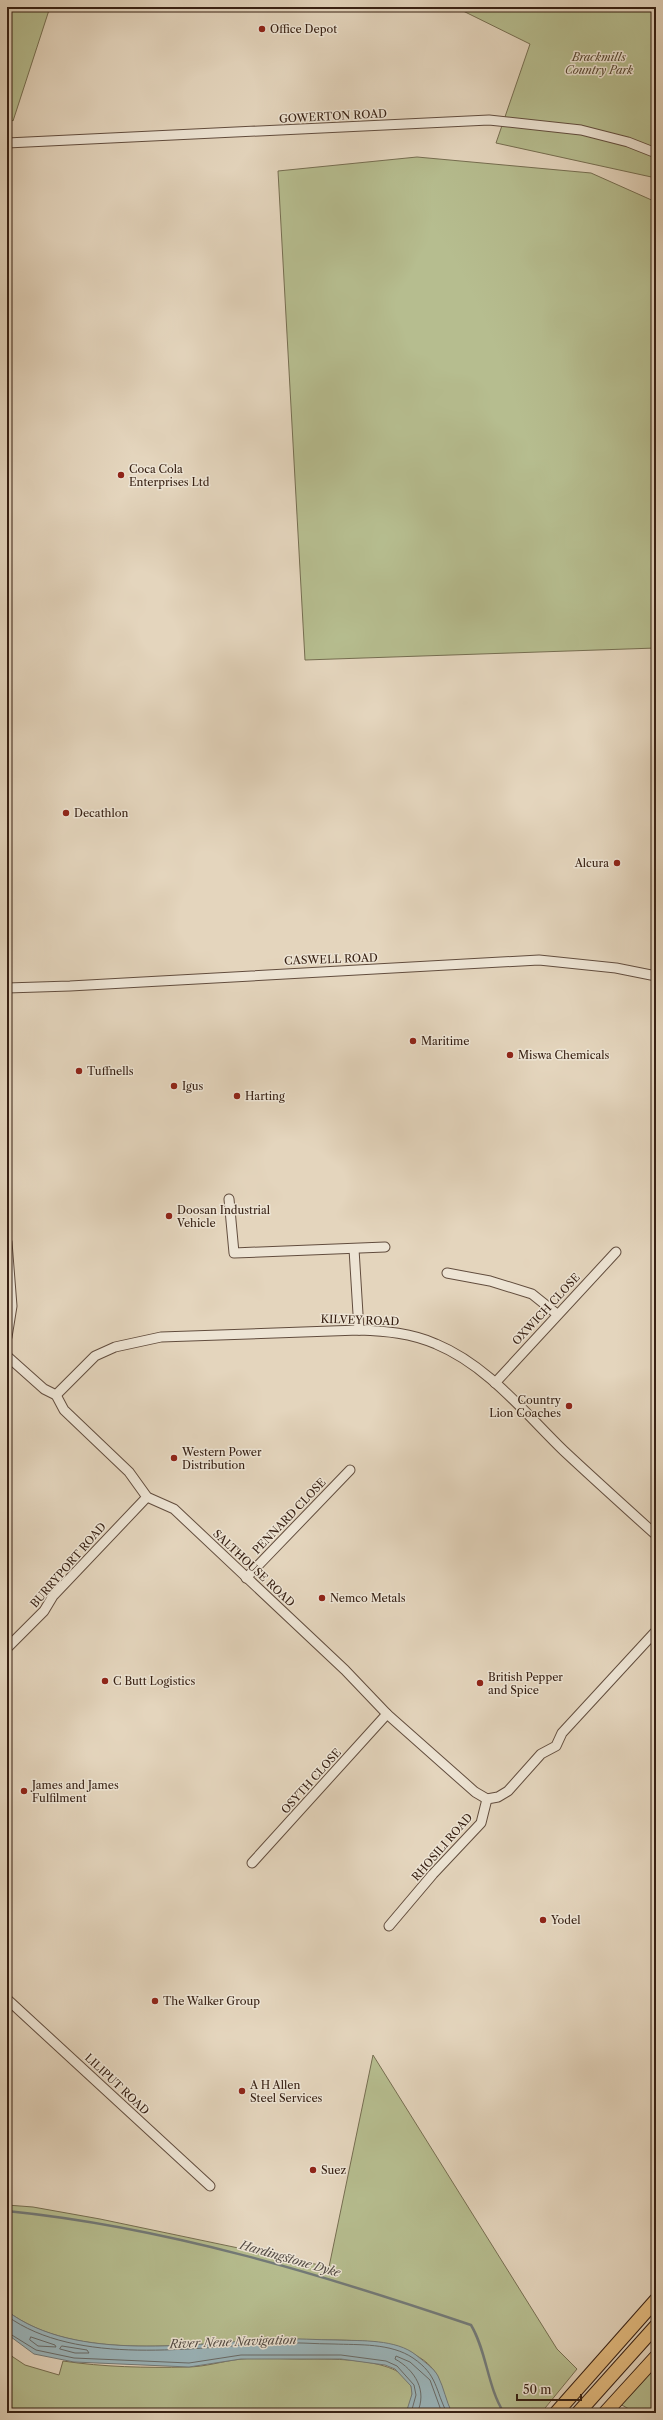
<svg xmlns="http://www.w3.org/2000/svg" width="663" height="2420" font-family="'Libre Caslon Text',serif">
<rect width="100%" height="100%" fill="#e4d5bd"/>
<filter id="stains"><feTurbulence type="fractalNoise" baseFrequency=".005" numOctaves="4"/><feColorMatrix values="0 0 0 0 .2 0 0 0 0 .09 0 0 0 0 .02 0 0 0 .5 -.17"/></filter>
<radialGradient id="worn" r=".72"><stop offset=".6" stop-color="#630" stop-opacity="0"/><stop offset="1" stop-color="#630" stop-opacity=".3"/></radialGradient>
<g fill="#b6bd8f" stroke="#766e51">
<polygon points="7,7 50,7 13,121 7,116"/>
<polygon points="455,7 656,7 656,178 496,143 530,44"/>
<polygon points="417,157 591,173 656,202 656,648 305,660 278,171"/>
<path d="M373 2055 557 2349 577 2369 541 2413H452C446 2402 443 2390 438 2378 429 2355 396 2346 375 2342 333 2338 289 2341 247 2342 172 2345 70 2359 7 2311V2205L33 2207 100 2219 329 2267Z"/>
<path d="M7 2353 25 2365 59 2375 63 2361C103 2367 146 2368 187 2367 205 2367 223 2361 241 2359 261 2357 282 2359 302 2359 332 2359 439 2355 406 2413H7Z"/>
<polygon points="656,2368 656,2413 636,2413 620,2404"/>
</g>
<path fill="#9bb6bc" stroke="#737a78" d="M7 2311C76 2363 195 2343 276 2339 296 2338 317 2340 337 2340 362 2341 396 2339 416 2355 423 2361 434 2368 438 2376 444 2388 446 2401 452 2413H406L412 2394 411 2386 395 2369 385 2365 341 2359H241L189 2367 74 2362 34 2354 7 2334Z"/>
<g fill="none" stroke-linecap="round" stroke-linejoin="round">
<g stroke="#696b68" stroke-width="1">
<path d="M7 2316C77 2367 195 2347 276 2343 295 2342 315 2344 334 2344 359 2345 391 2343 413 2358 438 2375 435 2390 447 2413"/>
<polyline points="7,2332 36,2350 74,2358 189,2363 241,2355 341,2355 386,2361 397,2366 414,2385 416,2395 411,2413"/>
<polygon points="31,2337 55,2345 56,2347 38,2346 30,2340"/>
<polygon points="62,2346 87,2350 89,2353 75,2353 60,2349"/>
<path d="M417 2413C428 2391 415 2370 395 2359L396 2356 410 2362 430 2380 442 2413"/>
</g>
<path stroke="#737a78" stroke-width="2.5" d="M7 2211C166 2227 320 2274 471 2325 487 2352 487 2386 504 2413"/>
<defs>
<g id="minor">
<polyline points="7,143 489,120 581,130 628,142 656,153"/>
<polyline points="7,988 70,986 539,960 616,968 656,976"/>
<polyline points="229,1199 234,1253 385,1247"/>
<polyline points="7,1242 12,1306 7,1337"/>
<polyline points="354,1249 359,1330"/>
<polyline points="447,1273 490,1281 532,1294 557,1314"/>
<polyline points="7,1356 44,1389 56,1395 64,1410 129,1472 147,1497 174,1509 345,1670 387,1714 475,1792 487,1799"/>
<polyline points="495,1383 616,1252"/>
<path d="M56 1395 95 1356 115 1347 161 1337 359 1330C386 1331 411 1333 436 1344 487 1365 525 1413 564 1451 594 1479 625 1507 656 1535"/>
<polyline points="246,1578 350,1470"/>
<polyline points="7,1648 44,1611 53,1596 147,1497"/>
<polyline points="252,1863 387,1714"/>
<polyline points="389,1926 433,1874 481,1823 487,1799 498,1797 508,1791 541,1754 556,1746 562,1733 656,1631"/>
<polyline points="7,1999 210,2186"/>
</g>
<g id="highway">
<polyline points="556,2413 656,2300"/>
<polyline points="578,2413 656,2326"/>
<polyline points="605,2413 656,2357"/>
</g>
</defs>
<use href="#minor" stroke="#624d3e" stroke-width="11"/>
<use href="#highway" stroke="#372013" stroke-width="15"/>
<use href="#minor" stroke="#ede4d4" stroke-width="9"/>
<use href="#highway" stroke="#e2ba7e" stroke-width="13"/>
</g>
<g fill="#8f2418" stroke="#ede4d4" stroke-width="1.5">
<circle cx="262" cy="29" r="4"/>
<circle cx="121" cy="475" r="4"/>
<circle cx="66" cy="813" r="4"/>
<circle cx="617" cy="863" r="4"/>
<circle cx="413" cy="1041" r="4"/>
<circle cx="510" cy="1055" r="4"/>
<circle cx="79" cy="1071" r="4"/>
<circle cx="174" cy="1086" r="4"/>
<circle cx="237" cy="1096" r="4"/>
<circle cx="169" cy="1216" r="4"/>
<circle cx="569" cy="1406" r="4"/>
<circle cx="174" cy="1458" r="4"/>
<circle cx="322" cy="1598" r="4"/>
<circle cx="105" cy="1681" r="4"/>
<circle cx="480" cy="1683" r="4"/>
<circle cx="24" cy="1791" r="4"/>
<circle cx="543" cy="1920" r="4"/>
<circle cx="155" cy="2001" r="4"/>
<circle cx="242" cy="2091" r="4"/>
<circle cx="313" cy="2170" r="4"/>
</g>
<g text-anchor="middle" stroke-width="3" stroke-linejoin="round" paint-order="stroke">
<g font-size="11" fill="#372013" stroke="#ede4d4" text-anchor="start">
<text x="270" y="33">Office Depot</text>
<text x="129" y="473">Coca Cola<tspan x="129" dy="13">Enterprises Ltd</tspan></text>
<text x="74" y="817">Decathlon</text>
<text x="609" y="867" text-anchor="end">Alcura</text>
<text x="421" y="1045">Maritime</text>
<text x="518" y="1059">Miswa Chemicals</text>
<text x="87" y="1075">Tuffnells</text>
<text x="182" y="1090">Igus</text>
<text x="245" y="1100">Harting</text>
<text x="177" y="1214">Doosan Industrial<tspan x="177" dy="13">Vehicle</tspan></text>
<text x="561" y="1404" text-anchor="end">Country<tspan x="561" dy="13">Lion Coaches</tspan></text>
<text x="182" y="1456">Western Power<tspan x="182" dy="13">Distribution</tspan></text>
<text x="330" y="1602">Nemco Metals</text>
<text x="488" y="1681">British Pepper<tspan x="488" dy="13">and Spice</tspan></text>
<text x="113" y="1685">C Butt Logistics</text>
<text x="32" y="1789">James and James<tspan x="32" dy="13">Fulfilment</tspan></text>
<text x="551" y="1924">Yodel</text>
<text x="163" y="2005">The Walker Group</text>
<text x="250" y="2089">A H Allen<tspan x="250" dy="13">Steel Services</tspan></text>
<text x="321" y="2174">Suez</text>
</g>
<g font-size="11" font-style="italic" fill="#574732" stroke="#ede4d4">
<text x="599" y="61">Brackmills<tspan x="599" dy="13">Country Park</tspan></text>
</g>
<g font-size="11" fill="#372013" stroke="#ede4d4">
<text transform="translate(333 116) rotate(-3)" y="4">GOWERTON ROAD</text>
<text transform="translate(331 959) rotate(-2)" y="4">CASWELL ROAD</text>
<text transform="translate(546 1309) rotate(-47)" y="4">OXWICH CLOSE</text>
<text transform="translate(360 1320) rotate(2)" y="4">KILVEY ROAD</text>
<text transform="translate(289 1516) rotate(-46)" y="4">PENNARD CLOSE</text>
<text transform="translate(68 1565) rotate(-49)" y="4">BURRYPORT ROAD</text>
<text transform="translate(254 1568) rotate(43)" y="4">SALTHOUSE ROAD</text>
<text transform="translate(311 1781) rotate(-48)" y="4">OSYTH CLOSE</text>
<text transform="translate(442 1847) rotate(-49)" y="4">RHOSILI ROAD</text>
<text transform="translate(117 2084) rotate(43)" y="4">LILIPUT ROAD</text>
</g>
<g font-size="12" font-style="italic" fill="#554d46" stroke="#ede4d4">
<text transform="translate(290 2259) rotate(16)" y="4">Hardingstone Dyke</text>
<text transform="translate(233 2342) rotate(-2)" y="4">River Nene Navigation</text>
</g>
</g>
<rect width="663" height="2420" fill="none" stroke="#e4d5bd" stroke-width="24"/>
<rect x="8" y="8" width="647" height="2404" fill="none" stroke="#372013" stroke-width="2"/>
<rect x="12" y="12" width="639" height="2396" fill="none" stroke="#372013"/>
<path d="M517 2394v6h64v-6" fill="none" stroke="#372013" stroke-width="2"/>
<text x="523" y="2394" font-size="12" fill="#372013" stroke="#ede4d4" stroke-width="3" paint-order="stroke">50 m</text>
<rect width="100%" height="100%" filter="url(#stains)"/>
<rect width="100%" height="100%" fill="url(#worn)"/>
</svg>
